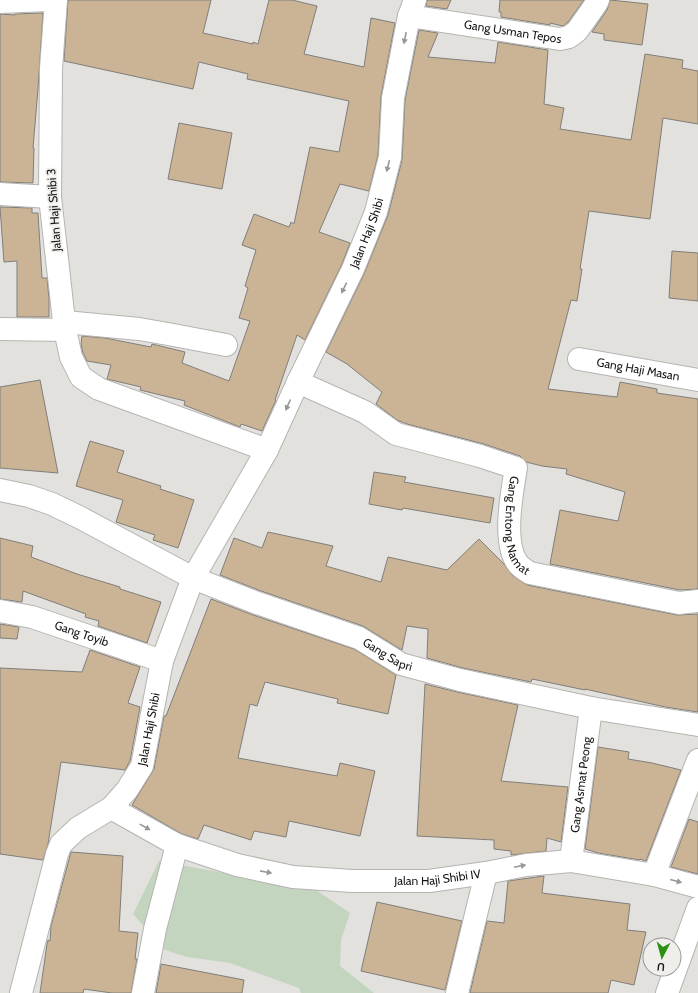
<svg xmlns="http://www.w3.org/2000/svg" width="698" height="993" font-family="Cabin,sans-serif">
<rect width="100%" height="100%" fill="#e2e1dd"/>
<polygon fill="#c3d5bf" points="159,861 316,890 350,913 341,940 340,966 374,993 301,993 299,988 230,963 187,957 165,950 133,914"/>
<g fill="#cab495" stroke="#807e7b">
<polygon points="68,0 211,0 203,33 253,44 253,42 258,44 269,0 292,0 317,6 304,54 364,67 371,18 395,23 381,96 378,155 369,191 340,184 319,232 350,243 342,264 305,340 297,335 275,400 276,400 262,431 241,424 240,427 184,405 185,401 140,390 141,387 107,379 111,365 87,361 83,353 81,344 82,336 105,338 151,347 152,344 185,352 182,363 229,381 250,321 239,318 248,288 245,286 256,250 242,245 254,214 289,227 291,222 294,224 310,147 339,152 349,101 247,79 248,74 199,62 193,89 64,61"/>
<polygon points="427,0 451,0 447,9 426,6"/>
<polygon points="500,0 584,0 568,22 563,26 550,23 550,25 501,17 501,12 499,12"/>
<polygon points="610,0 648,4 642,45 604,40 604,34 592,32 607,10"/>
<polygon points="43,13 38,89 33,148 34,148 33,183 0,182 0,14 15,15 15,14"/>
<polygon points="419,30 438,33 428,57 495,63 498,42 548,50 544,104 564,108 560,129 631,140 645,54 683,60 682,68 698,71 698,124 663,118 650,219 589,211 580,269 582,269 577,301 571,300 548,389 617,397 620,382 657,389 657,393 698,399 698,589 680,590 550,564 560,510 618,521 625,492 566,474 567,469 542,466 526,462 520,456 484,444 407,424 397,420 376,404 382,392 347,364 326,352 364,274 388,215 402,160 405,100"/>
<polygon points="179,123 232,133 222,189 168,179"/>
<polygon points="0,207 32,208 32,213 38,213 42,278 47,278 49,298 49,317 17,317 17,261 4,262"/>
<polygon points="672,251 698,253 698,301 669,298"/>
<polygon points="40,380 58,473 0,468 0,387"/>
<polygon points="90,441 124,451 117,472 161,486 160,489 194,500 178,548 153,540 155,535 116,522 123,500 76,486"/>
<polygon points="374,472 406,477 404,482 494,498 490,523 403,508 402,510 369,504"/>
<polygon points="268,532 333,546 326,566 381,582 388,557 447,570 479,539 505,565 512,575 527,585 677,615 698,614 698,712 665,707 585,689 585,690 532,679 531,682 463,668 427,658 428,629 407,626 402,650 363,626 261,591 220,575 234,538 262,548"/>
<polygon points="0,538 33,546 31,557 77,574 120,587 120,589 161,602 147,643 98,626 99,621 85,617 86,614 23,591 22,602 0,599"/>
<polygon points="211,599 253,615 354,649 396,675 388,714 337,703 338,699 265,682 257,706 250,704 238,758 337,776 340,763 375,771 360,836 289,821 286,837 254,831 251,840 204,825 198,839 182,834 132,805 154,769 164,716 166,716"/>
<polygon points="0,624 19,627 17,639 0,638"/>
<polygon points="90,650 140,667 128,703 140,707 130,761 125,770 61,762 48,844 43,860 0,854 0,668 82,672"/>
<polygon points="425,684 457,692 518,705 501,781 568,787 561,842 547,838 546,851 511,855 511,851 494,849 494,840 417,836"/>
<polygon points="598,747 629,752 628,759 652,763 681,770 646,861 640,859 640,860 598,853 585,849"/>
<polygon points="689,819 698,822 698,874 671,867"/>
<polygon points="71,852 123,856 119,931 138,933 135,959 137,959 131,993 112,993 84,989 83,993 40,993 47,944 48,940 50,941 51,926"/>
<polygon points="544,876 542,893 630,904 627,930 646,932 634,985 611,980 608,993 470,993 487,921 504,923 508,881"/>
<polygon points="377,902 462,921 445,990 361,971"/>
<polygon points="161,964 244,980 242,993 156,993"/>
</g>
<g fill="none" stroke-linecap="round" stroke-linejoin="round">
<defs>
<g id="minor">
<polyline points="0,2 48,0"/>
<path id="s1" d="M409 16 560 39 569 37 577 31 596 4 598 0"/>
<polyline points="0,194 50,197"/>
<polyline points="65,322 139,329 168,334 226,345"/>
<polyline points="0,329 65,330 50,197 51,69 56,0"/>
<polyline points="65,330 71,357 81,377 99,389 267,450"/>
<path id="s2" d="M579 359 698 380"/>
<path id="s3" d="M298 382 365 412 396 434 480 456 516 468C512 492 501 547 520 566 523 569 527 571 530 573L679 603 698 601"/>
<path id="s4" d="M0 490 29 496 52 504 79 517 193 578 257 603 359 638 401 664 460 680 591 708 698 725"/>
<path id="s5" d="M0 611 32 617 162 661"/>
<path id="s6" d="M111 808 177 845 237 865 293 877 352 881H429L486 873 526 865 571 861 654 875 698 887"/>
<path id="s7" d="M571 861 591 708"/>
<polyline points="654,875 698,760"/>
<path id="s8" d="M21 993 57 854 61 844 78 828 111 808 127 790 142 766 162 661 193 578 267 450 298 382 353 269 376 212 390 157 393 98 409 16 415 0"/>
<polyline points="143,993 155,929 177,845"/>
<polyline points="457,993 486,873"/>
<polyline points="667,993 698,908"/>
</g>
</defs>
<use href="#minor" stroke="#b5b4b1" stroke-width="24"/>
<use href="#minor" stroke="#fff" stroke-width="22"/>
</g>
<defs><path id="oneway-solid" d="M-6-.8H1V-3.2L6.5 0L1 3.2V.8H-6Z"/></defs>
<g fill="#979796">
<use href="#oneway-solid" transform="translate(405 38) rotate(101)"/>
<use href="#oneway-solid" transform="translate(388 166) rotate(104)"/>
<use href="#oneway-solid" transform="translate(344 288) rotate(116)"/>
<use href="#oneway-solid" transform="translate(288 405) rotate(114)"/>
<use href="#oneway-solid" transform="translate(145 827) rotate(29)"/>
<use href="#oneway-solid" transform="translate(520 866) rotate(-12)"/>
<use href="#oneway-solid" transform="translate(266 872) rotate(11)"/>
<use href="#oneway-solid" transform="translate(676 881) rotate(15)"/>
</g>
<g text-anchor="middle" stroke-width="3.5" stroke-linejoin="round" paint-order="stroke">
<g font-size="12" fill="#171715" stroke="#efeeeb">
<text dy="4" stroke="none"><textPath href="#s1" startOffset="105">Gang Usman Tepos</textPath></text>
<text transform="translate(54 210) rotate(-94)" y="4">Jalan Haji Shibi 3</text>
<text dy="4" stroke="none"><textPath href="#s8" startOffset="851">Jalan Haji Shibi</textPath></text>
<text dy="4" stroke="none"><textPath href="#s2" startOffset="60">Gang Haji Masan</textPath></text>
<text dy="4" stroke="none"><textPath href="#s3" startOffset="296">Gang Entong Namat</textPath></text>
<text dy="4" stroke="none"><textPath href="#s5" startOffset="85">Gang Toyib</textPath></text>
<text dy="4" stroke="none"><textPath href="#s4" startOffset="423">Gang Sapri</textPath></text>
<text dy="4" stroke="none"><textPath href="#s8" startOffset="306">Jalan Haji Shibi</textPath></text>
<text dy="4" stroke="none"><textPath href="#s7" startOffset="77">Gang Asmat Peong</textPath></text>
<text dy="4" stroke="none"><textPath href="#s6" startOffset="341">Jalan Haji Shibi IV</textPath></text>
</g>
</g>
<g transform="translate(662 957) rotate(186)"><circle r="19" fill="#efeeeb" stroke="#999895"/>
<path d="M0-3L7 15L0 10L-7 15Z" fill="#2b9113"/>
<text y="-6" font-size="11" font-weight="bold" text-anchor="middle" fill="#171715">U</text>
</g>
</svg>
